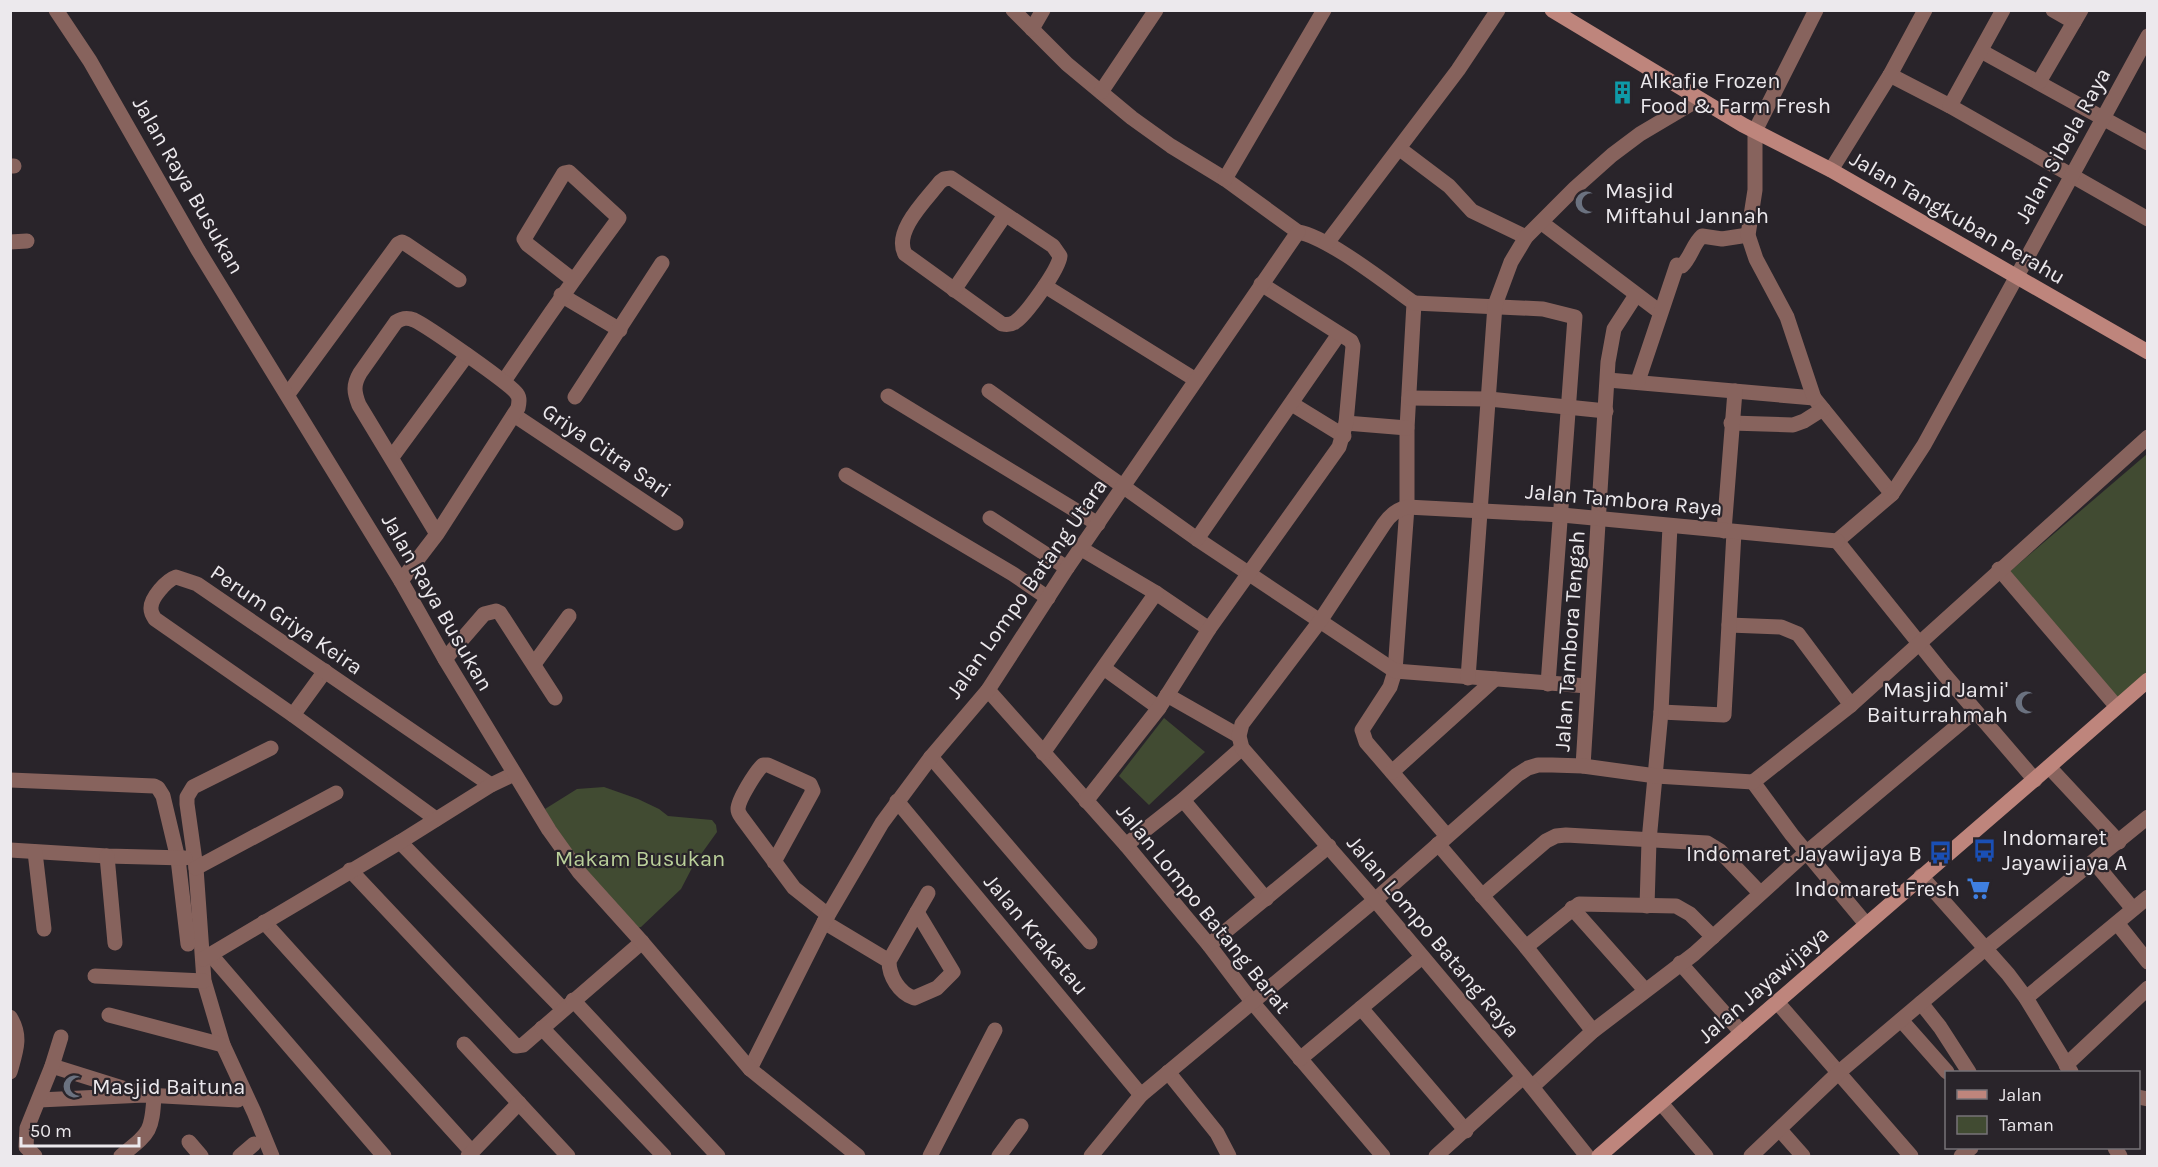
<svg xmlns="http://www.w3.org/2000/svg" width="2158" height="1167" font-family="Karla,sans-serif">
<rect width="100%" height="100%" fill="#29242a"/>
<g fill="#414b32">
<polygon points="2147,454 2147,672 2118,698 2008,573"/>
<polygon points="1164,718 1205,752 1149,805 1119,776"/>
<polygon points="604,787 638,799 659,809 668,816 712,820 716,825 717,832 694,864 681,889 641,927 636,928 565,848 545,809 577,789"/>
</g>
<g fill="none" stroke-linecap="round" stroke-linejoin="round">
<g stroke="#87635d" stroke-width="15">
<path d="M1013 10 1067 64 1132 118 1171 146 1225 179 1298 232C1328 237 1387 284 1414 303L1407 428V507L1395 671 1390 687 1362 730 1366 742 1447 836"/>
<polyline points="2053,10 2074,22"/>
<polyline points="1032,29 1043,10"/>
<polyline points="1981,51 2148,143"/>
<polyline points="1890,75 1950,106 2148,219"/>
<polyline points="2039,82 2081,10"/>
<polyline points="1101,92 1156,10"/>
<polyline points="1950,106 2003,10"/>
<polyline points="1400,149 1449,186 1472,211 1526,237"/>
<polyline points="10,166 14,166"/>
<polyline points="1831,170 1890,75 1925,10"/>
<path d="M951 178 1053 246 1060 256C1059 269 1026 315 1015 322 1011 325 1007 325 1002 324L905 254C893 231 926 200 940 182L944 179Z"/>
<polyline points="1225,179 1324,10"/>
<polyline points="1542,223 1656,309"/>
<polyline points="10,242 27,241"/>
<polyline points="1327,243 1458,70 1498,10"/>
<polyline points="1045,286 1196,380"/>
<polyline points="954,290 1005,215"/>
<polyline points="561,295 620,330"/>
<polyline points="1414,303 1543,309 1575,317 1548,684"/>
<polyline points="1608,380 1814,398 1892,494"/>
<path d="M504 381C541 326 579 272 619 218L569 172 564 173 524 239 527 244 573 280"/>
<path d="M1638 381 1677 265 1682 266C1691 257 1693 244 1702 236L1722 239 1748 235"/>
<polyline points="989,391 1197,539 1395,671 1587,686"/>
<polyline points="288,394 398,244 402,242 406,244 459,280"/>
<polyline points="888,396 1098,524"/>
<polyline points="575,397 662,263"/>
<polyline points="1409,398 1489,399 1606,411"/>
<polyline points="1814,398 1787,317 1756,259 1748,235 1755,190 1755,131 1816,10"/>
<polyline points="1292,404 1344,436"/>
<polyline points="514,415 676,523"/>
<polyline points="1346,423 1407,428"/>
<polyline points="1731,423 1793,425 1804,421 1823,409"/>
<polyline points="392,457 467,355"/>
<polyline points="846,475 1013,574 1048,598"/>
<polyline points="990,518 1067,568"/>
<polyline points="1724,531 1735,391"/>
<polyline points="1197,539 1339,334"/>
<polyline points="1837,541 1892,494 1924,445 2017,276"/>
<polyline points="1837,541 1943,673 2035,780"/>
<polyline points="1080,548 1156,593 1209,629"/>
<polyline points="1999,569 2117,707"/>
<path d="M401 581 437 534 518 408C519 403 520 398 517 394 512 385 427 326 414 320 407 317 402 318 396 322L360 373C353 385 354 392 359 405L437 534"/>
<polyline points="1729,625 1781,627 1798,634 1851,705"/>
<polyline points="445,659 484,614 496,611 500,613 555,698"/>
<polyline points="534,664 569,616"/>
<polyline points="1105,669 1159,708"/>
<polyline points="1468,678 1495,305 1511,262 1526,237 1575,188 1612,155 1640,134 1699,99"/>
<polyline points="988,690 1126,845 1209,945 1253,1003 1383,1156"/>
<polyline points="1167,695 1239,736"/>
<polyline points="1661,712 1724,715 1734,532"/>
<polyline points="293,715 325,671"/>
<polyline points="271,748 193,787 187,797 187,804 196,868 204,981 223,1045 254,1112 272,1156"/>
<polyline points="1043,753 1156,593"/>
<polyline points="931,757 1090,942"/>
<polyline points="1583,766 1608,362 1614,329 1636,295"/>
<polyline points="2049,767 2119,842"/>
<polyline points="1392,772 1495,679"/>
<polyline points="10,780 154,786 158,788 163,796 178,859 188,944"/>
<polyline points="1753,782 1851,705 2148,437"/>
<polyline points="1753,782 1792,835 1866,924"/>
<polyline points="1183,800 1266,899"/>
<polyline points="897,801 1141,1095"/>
<polyline points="1086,801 1159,708 1209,629 1339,447 1346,423 1353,346 1351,341 1261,284"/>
<path d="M436 819 293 715 155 619C153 616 151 612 151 609 150 598 167 580 176 577L197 584 491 785"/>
<polyline points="400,842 563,1009"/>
<polyline points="1438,844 1526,947 1593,1031"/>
<polyline points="1126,845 1183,800 1242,748"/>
<polyline points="10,850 107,856 185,858"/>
<polyline points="35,852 44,929"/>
<polyline points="107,856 115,943"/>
<path d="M774 862 813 791 810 784 768 765H763C756 771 738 800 738 809 738 813 740 815 742 818L794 888 828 915"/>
<polyline points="2094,862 2133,909"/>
<polyline points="196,868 336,793"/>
<polyline points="350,870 516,1046 523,1045 642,942"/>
<polyline points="1482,896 1546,841 1556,836 1566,835 1707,843 1720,851 1760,893"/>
<polyline points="1647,906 1649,841 1661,712 1670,526"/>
<polyline points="1572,908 1645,990"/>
<polyline points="917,912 928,893"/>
<polyline points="264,922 472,1152"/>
<path d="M824 922 889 961 917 912 953 972 937 988 914 998C899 993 889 976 889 961"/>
<polyline points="2117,923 2148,962"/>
<polyline points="1209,945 1329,846"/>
<polyline points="1526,947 1579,904 1676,906 1690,914 1713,937"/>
<polyline points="211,955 384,1156"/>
<polyline points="203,959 400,842 491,785 514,774"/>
<polyline points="1680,963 1742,1033"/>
<polyline points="95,976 204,981"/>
<polyline points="2026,998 2148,897"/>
<polyline points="573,1000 718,1156"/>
<polyline points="1777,1002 1911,1156"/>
<polyline points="1921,1003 1940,1027 1969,1072"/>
<polyline points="1361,1008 1466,1131"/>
<polyline points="109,1015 223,1045"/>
<path d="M10 1017C22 1036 16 1051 10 1072"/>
<polyline points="1901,1020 1947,1072"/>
<polyline points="542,1028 664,1156"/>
<polyline points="464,1044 568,1156"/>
<polyline points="1300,1059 1422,957"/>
<polyline points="2066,1065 2148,988"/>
<polyline points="52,1066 135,1092"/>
<polyline points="750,1069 824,922 882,823 931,757 988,690 1067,568 1298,232"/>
<polyline points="1168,1072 1217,1133 1229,1156"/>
<polyline points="1532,1087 1593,1031 1694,954 1801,857 1975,711"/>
<polyline points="2138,1097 2148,1099"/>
<polyline points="39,1100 145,1095 238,1100"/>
<polyline points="1661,1103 1706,1156"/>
<polyline points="1780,1130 1803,1156"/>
<polyline points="189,1142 201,1156"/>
<polyline points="35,1156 26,1147 27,1128 52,1066 61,1037"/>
<path d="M121 1156C149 1133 152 1133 154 1096"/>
<polyline points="240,1156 254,1144"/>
<polyline points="468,1156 519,1103"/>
<polyline points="930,1156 995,1030"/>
<polyline points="999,1156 1021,1126"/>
<polyline points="1091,1156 1141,1095 1375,900 1517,775 1528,768 1538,765 1552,765 1583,766 1656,776 1753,782"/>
<polyline points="1436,1156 1523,1077"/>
<path d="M1587 1156 1532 1087 1375 900 1242 748 1239 736 1242 724 1320 621 1384 524C1390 515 1396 510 1407 507L1562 515 1837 541"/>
<polyline points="1751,1156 1838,1073 1986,948 2148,817"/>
<polyline points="1961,1156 1971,1148"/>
</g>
<g stroke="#87635d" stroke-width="15">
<polyline points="56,10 90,61 198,250 401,581 445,659 549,830 579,872 642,942 750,1069 858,1156"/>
<polyline points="2017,276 2148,36"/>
<polyline points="1921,876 2008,974 2026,998 2071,1072"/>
<polyline points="2115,1148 2120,1156"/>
</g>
<g stroke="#be857c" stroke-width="15">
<polyline points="1552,10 1743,125 1831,170 2148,352"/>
<path d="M1599 1156C1782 998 1966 840 2148 680"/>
</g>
</g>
<defs>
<symbol id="building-bare" viewBox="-9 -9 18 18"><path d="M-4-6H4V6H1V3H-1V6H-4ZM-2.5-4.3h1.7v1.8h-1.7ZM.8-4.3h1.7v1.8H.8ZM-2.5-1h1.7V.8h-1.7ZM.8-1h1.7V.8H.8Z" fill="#0f9aa8" stroke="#29242a" stroke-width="2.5" paint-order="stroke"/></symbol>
<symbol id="mosque-bare" viewBox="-9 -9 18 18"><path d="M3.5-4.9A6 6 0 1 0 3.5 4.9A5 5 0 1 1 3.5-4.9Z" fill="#6b7280" stroke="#29242a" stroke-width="2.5" paint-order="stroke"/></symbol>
<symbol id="bus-bare" viewBox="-9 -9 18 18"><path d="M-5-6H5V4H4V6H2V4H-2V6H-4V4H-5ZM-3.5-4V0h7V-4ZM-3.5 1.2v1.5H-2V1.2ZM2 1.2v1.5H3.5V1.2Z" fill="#1a4fb4" stroke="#29242a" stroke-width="2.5" paint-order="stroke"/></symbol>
<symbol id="supermarket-bare" viewBox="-9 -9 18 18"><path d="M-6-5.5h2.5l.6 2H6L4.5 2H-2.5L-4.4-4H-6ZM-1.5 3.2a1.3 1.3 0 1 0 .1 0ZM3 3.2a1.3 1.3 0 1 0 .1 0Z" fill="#3f7fe0" stroke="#29242a" stroke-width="2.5" paint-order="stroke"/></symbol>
</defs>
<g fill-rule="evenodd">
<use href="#building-bare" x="1606" y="76" width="33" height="33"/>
<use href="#mosque-bare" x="1570" y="186" width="33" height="33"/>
<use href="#mosque-bare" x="2010" y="686" width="33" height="33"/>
<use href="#bus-bare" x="1968" y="834" width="33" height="33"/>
<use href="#bus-bare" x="1924" y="836" width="33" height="33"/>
<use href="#supermarket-bare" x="1962" y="872" width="33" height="33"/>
<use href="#mosque-bare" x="58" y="1070" width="33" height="33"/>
</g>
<g text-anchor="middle" stroke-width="4.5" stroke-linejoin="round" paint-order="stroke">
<g font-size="22" fill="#ece9ed" stroke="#29242a" text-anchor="start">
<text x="1640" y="88">Alkafie Frozen<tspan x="1640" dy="25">Food &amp; Farm Fresh</tspan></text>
<text x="1605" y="198">Masjid<tspan x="1605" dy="25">Miftahul Jannah</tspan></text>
<text x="2008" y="697" text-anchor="end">Masjid Jami'<tspan x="2008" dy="25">Baiturrahmah</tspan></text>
<text x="2002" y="845">Indomaret<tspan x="2002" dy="25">Jayawijaya A</tspan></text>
<text x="1922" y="861" text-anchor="end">Indomaret Jayawijaya B</text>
<text x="1960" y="896" text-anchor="end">Indomaret Fresh</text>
<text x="92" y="1094">Masjid Baituna</text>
</g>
<g font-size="22" fill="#ece9ed" stroke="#29242a">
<text transform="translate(2062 145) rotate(-61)" y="8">Jalan Sibela Raya</text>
<text transform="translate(189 185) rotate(60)" y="8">Jalan Raya Busukan</text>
<text transform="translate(1958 217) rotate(30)" y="8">Jalan Tangkuban Perahu</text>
<text transform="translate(607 450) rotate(34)" y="8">Griya Citra Sari</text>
<text transform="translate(1624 499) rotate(5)" y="8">Jalan Tambora Raya</text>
<text transform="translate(1026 588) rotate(-55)" y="8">Jalan Lompo Batang Utara</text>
<text transform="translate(438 602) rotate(60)" y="8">Jalan Raya Busukan</text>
<text transform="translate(287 619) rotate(34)" y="8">Perum Griya Keira</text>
<text transform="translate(1569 641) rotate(-86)" y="8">Jalan Tambora Tengah</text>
<text transform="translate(1204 908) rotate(51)" y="8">Jalan Lompo Batang Barat</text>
<text transform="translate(1037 934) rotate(50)" y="8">Jalan Krakatau</text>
<text transform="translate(1434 936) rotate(50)" y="8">Jalan Lompo Batang Raya</text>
<text transform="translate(1763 984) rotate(-41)" y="8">Jalan Jayawijaya</text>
</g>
<g font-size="22" fill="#bbd19b" stroke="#29242a">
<text x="640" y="866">Makam Busukan</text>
</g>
</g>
<rect width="2158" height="1167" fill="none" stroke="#ece9ed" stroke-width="24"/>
<rect x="1945" y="1071" width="195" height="78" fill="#29242a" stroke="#777378" stroke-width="1.5"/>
<rect x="1957" y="1090" width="30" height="9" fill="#be857c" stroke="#777378" stroke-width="1.5"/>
<text x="1999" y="1101" font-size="18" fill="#ece9ed">Jalan</text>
<rect x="1957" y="1116" width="30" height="18" fill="#414b32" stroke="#777378" stroke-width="1.5"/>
<text x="1999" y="1131" font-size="18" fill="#ece9ed">Taman</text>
<path d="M21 1137v9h118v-9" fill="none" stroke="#ece9ed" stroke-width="3"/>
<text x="30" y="1137" font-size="18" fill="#ece9ed" stroke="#29242a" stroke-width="4.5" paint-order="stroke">50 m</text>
</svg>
